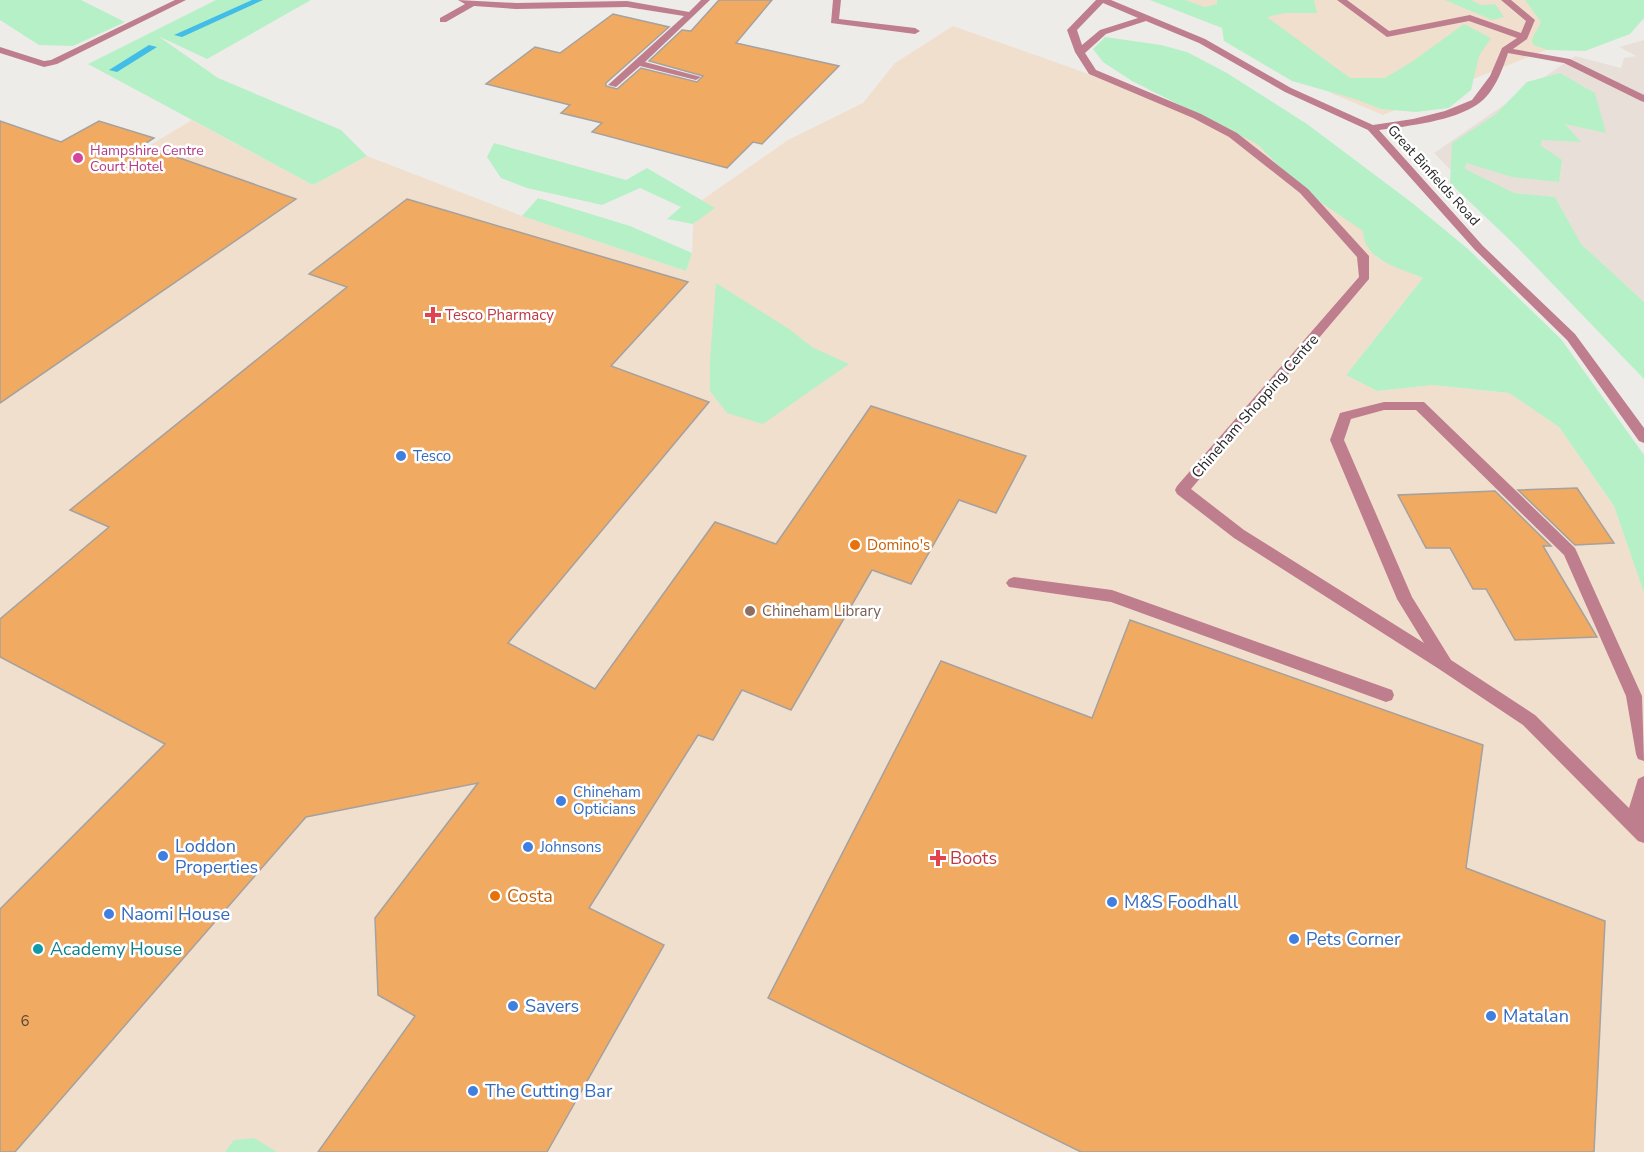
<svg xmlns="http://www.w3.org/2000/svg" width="1644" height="1152" font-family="'Nunito Sans',sans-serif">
<rect width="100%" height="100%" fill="#eeece9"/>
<g fill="#f1dfce">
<polygon points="1167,0 1644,0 1644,11 1383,115 1333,94 1257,41"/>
<polygon points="953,26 1199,113 1257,144 1304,191 1364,231 1377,258 1423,278 1346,375 1377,391 1433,385 1509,393 1559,427 1614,506 1644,593 1644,1152 0,1152 0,235 192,120 313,185 367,156 522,216 686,271 692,253 693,224 714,208 702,200 788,140 863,103 895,63"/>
</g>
<polygon fill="#e8e0d8" points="1644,40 1644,367 1434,153 1575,56 1621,68 1624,58 1636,56 1619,47"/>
<g fill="#b6f0c6">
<polygon points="0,0 81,0 125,22 73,46 39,45 0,20"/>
<polygon points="216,0 311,0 207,59 158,36 218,78 341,130 367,156 313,185 88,64"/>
<polygon points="1150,0 1185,0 1205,7 1217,4 1217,0 1314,0 1317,13 1285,13 1267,17 1350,78 1385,78 1413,61 1464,24 1491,38 1479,56 1471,90 1449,108 1416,112 1381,109 1355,99 1292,81 1224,41 1222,28"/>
<polygon points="1445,0 1471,0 1481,5 1495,4 1504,17 1492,20"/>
<polygon points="1525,0 1644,0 1644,18 1630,34 1585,51 1548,50 1533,45 1532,39 1541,22"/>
<path d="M1105 37 1161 45 1187 52 1227 73 1307 124 1411 202 1468 249 1561 339 1644 455V593L1614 506 1559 427 1509 393 1433 385 1377 391 1346 375 1423 278C1400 268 1364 261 1363 231L1304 191 1257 144 1132 81 1103 62 1093 49Z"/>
<polygon points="1560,73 1595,93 1606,133 1565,124 1581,142 1542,140 1540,145 1562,160 1559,182 1512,177 1466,163 1465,169 1514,193 1555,197 1581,244 1644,302 1644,379 1516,246 1450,183 1452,143 1495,115 1527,82"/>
<polygon points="494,143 626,180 647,168 715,208 693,224 667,219 681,207 640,188 602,205 527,188 501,178 487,157"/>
<polygon points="538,198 630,226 692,253 686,271 522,216"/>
<polygon points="716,283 789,329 812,347 849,364 763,424 727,413 710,391 710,360"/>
<polygon points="254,1138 277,1152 225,1152 234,1140"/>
</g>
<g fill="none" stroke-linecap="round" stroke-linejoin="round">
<g fill="#42bde8" fill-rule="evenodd">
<polygon points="252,0 263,0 182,37 174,35"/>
<polygon points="149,45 157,47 117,72 109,70"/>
</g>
</g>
<g fill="#f0aa61" stroke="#a4a19f" stroke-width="1.5">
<polygon points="719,0 772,0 736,43 839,66 762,144 753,142 727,168 592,132 602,123 561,113 570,105 486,84 535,47 560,53 613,14 669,27 606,83 606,86 617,89 641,68 697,82 703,76 649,61 682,30 691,31"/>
<polygon points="0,121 61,142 99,121 154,138 143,145 296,199 0,403"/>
<polygon points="407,199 688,282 611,366 709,402 508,643 595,689 715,522 776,544 871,406 1026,456 996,513 959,500 911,584 872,570 791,710 742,690 713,740 698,735 589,908 664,945 547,1152 318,1152 415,1016 378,995 375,918 478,783 306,817 15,1152 0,1152 0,909 165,744 0,657 0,619 109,527 70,510 347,287 309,274"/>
<polygon points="1577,488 1614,543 1575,545 1518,490"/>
<polygon points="1495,491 1551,546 1543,546 1597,637 1515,640 1486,589 1473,589 1450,548 1426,548 1398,495"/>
<polygon points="1130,620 1483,745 1466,868 1605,921 1594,1152 1081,1152 768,998 941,661 1092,718"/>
</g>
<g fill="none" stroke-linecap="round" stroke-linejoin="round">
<g fill="#be7e8e" fill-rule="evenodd">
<polygon points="175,0 186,0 57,64 44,67 0,53 0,47 44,61 51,60"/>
<polygon points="458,0 516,3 627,1 689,12 701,0 710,0 645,62 701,77 696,80 640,66 616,87 608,85 684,16 627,7 516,9 474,6 446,22 440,22 440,18 465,4"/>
<polygon points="833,0 841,0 839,19 915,28 920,31 915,34 831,23"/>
<path d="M1096 0H1111L1205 39 1291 88 1373 125 1413 119 1445 111 1472 100 1490 76 1502 48 1517 38 1469 21 1387 37 1337 0H1347L1389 31 1470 15 1521 33 1526 21 1501 0H1511L1535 20 1527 39 1513 49 1570 59 1644 95V102L1641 101 1564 63 1508 53C1502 71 1494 93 1478 104 1454 121 1408 126 1379 130L1483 246 1575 334 1644 428V443L1639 441 1567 340 1475 250 1368 130 1285 92 1199 43 1146 21 1106 34 1085 53 1096 70 1201 114 1237 133 1308 189 1369 256V279L1191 489 1244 530 1424 643 1397 599 1330 440 1340 413 1384 402H1424L1575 548 1642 696 1644 761 1638 759 1636 754 1626 696 1564 555 1416 410H1384L1351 419 1344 440 1412 597 1451 660 1535 715 1629 808 1638 779 1644 776V843L1638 841 1523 725 1439 669 1234 538 1177 494 1175 490 1177 486 1359 277 1357 257 1300 193 1229 137 1193 118 1089 74 1075 52 1067 30ZM1103 3 1138 18 1100 30 1082 45 1077 30Z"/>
<polygon points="1014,577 1112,590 1392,690 1394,695 1392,700 1386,702 1111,602 1009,587 1006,583 1009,579"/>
</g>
</g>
<circle fill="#d1479c" stroke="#fff" stroke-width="2" cx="78" cy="158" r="6"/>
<g fill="#e0444e" stroke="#fff" stroke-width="2">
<path d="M430 306h6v6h6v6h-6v6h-6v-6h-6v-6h6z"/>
<path d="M935 849h6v6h6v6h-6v6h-6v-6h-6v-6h6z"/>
</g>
<g fill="#3f7fe0" stroke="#fff" stroke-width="2">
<circle cx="401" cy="456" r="6"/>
<circle cx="561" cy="801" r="6"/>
<circle cx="528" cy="847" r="6"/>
<circle cx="163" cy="856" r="6"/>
<circle cx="1112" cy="902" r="6"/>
<circle cx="109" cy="914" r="6"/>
<circle cx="1294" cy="939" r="6"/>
<circle cx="513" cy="1006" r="6"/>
<circle cx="1491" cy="1016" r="6"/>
<circle cx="473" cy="1091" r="6"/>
</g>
<g fill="#e8710a" stroke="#fff" stroke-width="2">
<circle cx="855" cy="545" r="6"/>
<circle cx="495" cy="896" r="6"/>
</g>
<circle fill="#8d6e63" stroke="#fff" stroke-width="2" cx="750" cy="611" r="6"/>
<circle fill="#0f9aa8" stroke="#fff" stroke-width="2" cx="38" cy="949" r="6"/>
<g text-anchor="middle" stroke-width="5" stroke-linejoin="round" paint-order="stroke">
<g font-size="14" fill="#b23c85" stroke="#fff" text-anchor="start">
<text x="90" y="155">Hampshire Centre<tspan x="90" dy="16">Court Hotel</tspan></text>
</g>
<g font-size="14" fill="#272626" stroke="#fff">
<text transform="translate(1434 175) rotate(48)" y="5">Great Binfields Road</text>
</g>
<g font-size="15" fill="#be3a42" stroke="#fff" text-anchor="start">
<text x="445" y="320">Tesco Pharmacy</text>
</g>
<g font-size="15" fill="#272626" stroke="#fff">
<text transform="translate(1255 406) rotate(-49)" y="5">Chineham Shopping Centre</text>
</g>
<g font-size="15" fill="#366cbe" stroke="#fff" text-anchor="start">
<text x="413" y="461">Tesco</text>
<text x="573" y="797">Chineham<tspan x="573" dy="17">Opticians</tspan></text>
<text x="540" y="852">Johnsons</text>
</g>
<g font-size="15" fill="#c56008" stroke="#fff" text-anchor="start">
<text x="867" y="550">Domino's</text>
</g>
<g font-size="15" fill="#785e54" stroke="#fff" text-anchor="start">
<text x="762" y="616">Chineham Library</text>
</g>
<g font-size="15" fill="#594735">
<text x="25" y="1026">6</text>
</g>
<g font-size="18" fill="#366cbe" stroke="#fff" text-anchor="start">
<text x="175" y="852">Loddon<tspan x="175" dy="21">Properties</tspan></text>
<text x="1124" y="908">M&amp;S Foodhall</text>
<text x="121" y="920">Naomi House</text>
<text x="1306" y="945">Pets Corner</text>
<text x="525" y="1012">Savers</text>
<text x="1503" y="1022">Matalan</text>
<text x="485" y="1097">The Cutting Bar</text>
</g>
<g font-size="18" fill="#be3a42" stroke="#fff" text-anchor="start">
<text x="950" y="864">Boots</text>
</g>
<g font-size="18" fill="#c56008" stroke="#fff" text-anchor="start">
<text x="507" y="902">Costa</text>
</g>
<g font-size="18" fill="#0d838f" stroke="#fff" text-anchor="start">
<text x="50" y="955">Academy House</text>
</g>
</g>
</svg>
